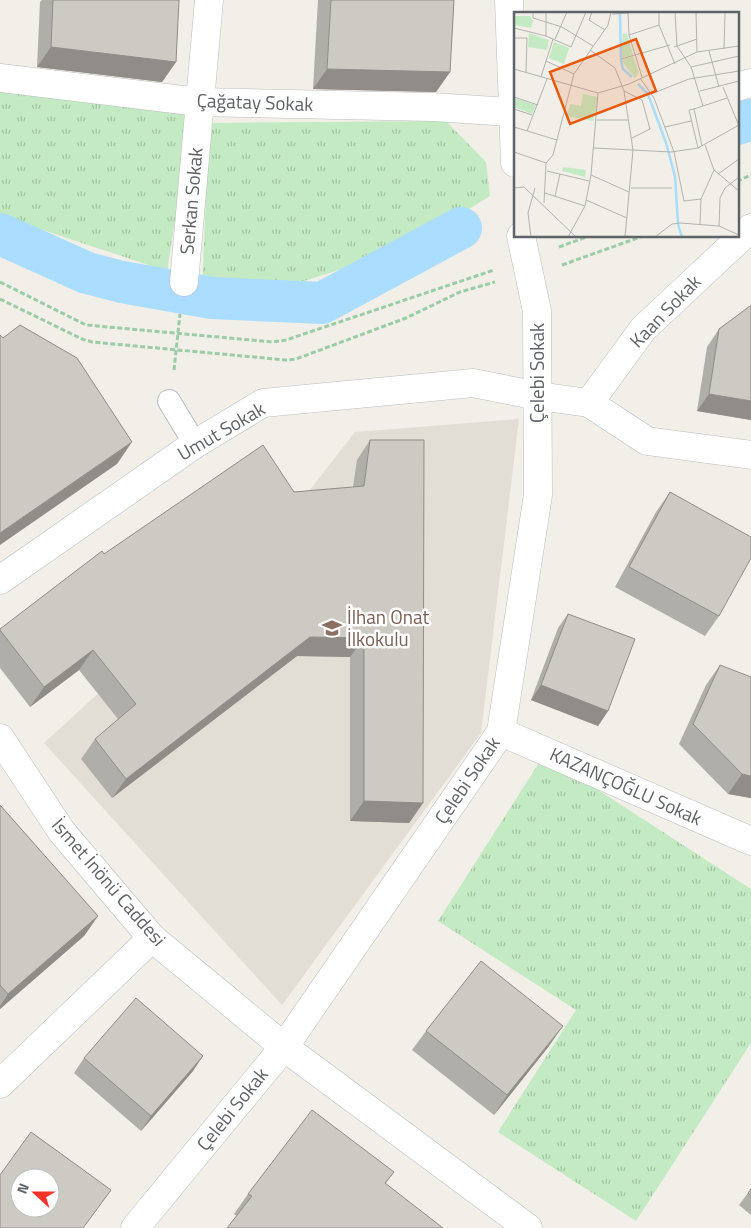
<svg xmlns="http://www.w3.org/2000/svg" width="751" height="1228" font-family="'Titillium Web',sans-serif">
<defs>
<pattern id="grass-tufts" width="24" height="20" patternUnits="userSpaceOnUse" patternTransform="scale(1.25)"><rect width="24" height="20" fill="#c4eac3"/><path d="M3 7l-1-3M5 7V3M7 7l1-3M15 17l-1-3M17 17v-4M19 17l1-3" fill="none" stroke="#a2c1a2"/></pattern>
</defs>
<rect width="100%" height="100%" fill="#f1efe7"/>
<polygon fill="#e2ded5" points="519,419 481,733 282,1005 44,743 284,523 355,432"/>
<g fill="url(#grass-tufts)">
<polygon points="0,85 192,111 167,271 0,216"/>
<polygon points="446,121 486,162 490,196 448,222 348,267 279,289 202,291 209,123"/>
<polygon points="544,755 751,889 751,1043 636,1221 498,1132 576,1010 438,921"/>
</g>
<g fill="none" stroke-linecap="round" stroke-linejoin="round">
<g stroke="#adf" stroke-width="42">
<polyline points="737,124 751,120"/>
<polyline points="0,234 87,273 122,282 212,298 322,303 461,228"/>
</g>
<defs>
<polyline id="service" points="169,401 195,444"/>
<g id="minor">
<polyline points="509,0 515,163"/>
<polyline points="0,78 199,102 433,107 511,112"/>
<polyline points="737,87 751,83"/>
<polyline points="184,282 209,0"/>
<polyline points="589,403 643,329 751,228"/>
<polyline points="0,580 195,444 263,403 473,383 538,396 589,403 647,441 751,455"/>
<polyline points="501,732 751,841"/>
<polyline points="0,1084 152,938"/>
<polyline points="135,1228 284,1047 501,732 538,495 537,311 521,236"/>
</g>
<polyline id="tertiary" points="0,738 62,832 152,938 284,1047 528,1228"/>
</defs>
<use href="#service" stroke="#babdc1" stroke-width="24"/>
<use href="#minor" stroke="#babdc1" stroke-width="29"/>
<use href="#tertiary" stroke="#babdc1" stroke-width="29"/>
<g stroke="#9bcca8" stroke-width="3" stroke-dasharray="5 2.5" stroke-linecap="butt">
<polyline points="737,181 751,175"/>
<polyline points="559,247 589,236"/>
<polyline points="562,265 643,236"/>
<polyline points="0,282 86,325 273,342 286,340 494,270"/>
<polyline points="0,299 82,339 92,342 286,360 296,359 406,318 460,292 495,282"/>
<polyline points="174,370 180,314"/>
</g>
<use href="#service" stroke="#fff" stroke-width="22"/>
<use href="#minor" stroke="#fff" stroke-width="28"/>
<use href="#tertiary" stroke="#fff" stroke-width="28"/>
</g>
<g fill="#b0aea9">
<polygon points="42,0 179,0 176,62 162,82 37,67 40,2"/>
<polygon points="318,0 454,0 450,72 436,92 313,89"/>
<polygon points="751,306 751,420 697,411 707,347 719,329"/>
<polygon points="370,440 423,803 409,823 350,821 350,657 297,656 112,798 81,759 95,739 118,719 79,670 30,707 0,668 0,629 104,554 294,492 353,487 357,460"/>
<polygon points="670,492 719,616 705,636 615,587 656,512"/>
<polygon points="568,614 608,711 598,726 531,700 558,628"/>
<polygon points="720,665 751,798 728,794 679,744 706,685"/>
<polygon points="0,805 98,916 84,936 0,1009"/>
<polygon points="426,1031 549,1046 494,1115 412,1050"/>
<polygon points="84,1058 193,1071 141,1131 74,1073"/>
<polygon points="394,1172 386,1183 237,1216 234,1214 248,1194"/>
<polygon points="751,1189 751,1215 739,1205"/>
</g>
<g fill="#908d89">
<polygon points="51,47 176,62 162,82 37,67"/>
<polygon points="327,69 450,72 436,92 313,89"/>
<polygon points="709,394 751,401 751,420 697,411"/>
<polygon points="132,442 117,464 0,545 0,533"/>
<polygon points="310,637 364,638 350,657 297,656 112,798 126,779"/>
<polygon points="93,650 79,670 30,707 44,687"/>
<polygon points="541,685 608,711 598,726 531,700"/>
<polygon points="742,774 751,776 751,798 728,794"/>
<polygon points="364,801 423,803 409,823 350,821"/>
<polygon points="98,916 84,936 0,1009 0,1006 8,994"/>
<polygon points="563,1026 549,1046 494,1115 507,1095"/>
<polygon points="203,1056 193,1071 141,1131 151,1116"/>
</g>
<g fill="#cdcac4" stroke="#908d89" fill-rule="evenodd">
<polygon points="53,0 179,0 176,62 51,47"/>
<polygon points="331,0 454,0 450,72 327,69"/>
<polygon points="750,306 751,306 751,401 709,394 719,329"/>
<polygon points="20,325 77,358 132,442 0,533 0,335 3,338"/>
<polygon points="370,440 424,440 423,803 364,801 364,638 310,637 126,779 95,739 136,704 93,650 44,687 0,630 0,629 102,551 104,554 263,445 294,492 364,486"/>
<polygon points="670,492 751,537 751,558 719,616 629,567"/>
<polygon points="568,614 635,639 608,711 541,685"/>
<polygon points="720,665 751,677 751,776 742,774 693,724"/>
<polygon points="0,805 98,916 8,994 0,985"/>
<polygon points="481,961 563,1026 507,1095 426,1031"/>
<polygon points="136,998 203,1056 151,1116 84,1058"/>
<polygon points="312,1110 394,1172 385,1183 443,1228 227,1228 252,1196 248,1194"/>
<path d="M31 1132 111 1190 83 1228H0V1175ZM20 1178H50V1208H20Z"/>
<polygon points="751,1189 751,1196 748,1193"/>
</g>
<defs>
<symbol id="school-bare" viewBox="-9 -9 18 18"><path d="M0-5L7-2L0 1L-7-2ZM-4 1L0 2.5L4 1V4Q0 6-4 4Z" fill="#8d6e63" stroke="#fff" stroke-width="2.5" paint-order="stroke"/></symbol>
</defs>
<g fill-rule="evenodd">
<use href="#school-bare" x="318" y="614" width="28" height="28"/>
</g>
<g text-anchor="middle" stroke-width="5" stroke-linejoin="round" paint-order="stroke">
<g font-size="19" fill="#5e6368" stroke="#fff">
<text transform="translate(255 102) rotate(2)" y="7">Çağatay Sokak</text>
<text transform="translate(191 201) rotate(-85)" y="7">Serkan Sokak</text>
<text transform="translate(665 311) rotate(-46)" y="7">Kaan Sokak</text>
<text transform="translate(537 373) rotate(-90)" y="7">Çelebi Sokak</text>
<text transform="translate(221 431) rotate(-30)" y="7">Umut Sokak</text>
<text transform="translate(467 780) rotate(-56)" y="7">Çelebi Sokak</text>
<text transform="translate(626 786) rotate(24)" y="7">KAZANÇOĞLU Sokak</text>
<text transform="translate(109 882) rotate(49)" y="7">İsmet İnönü Caddesi</text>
<text transform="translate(232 1109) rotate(-51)" y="7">Çelebi Sokak</text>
</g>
<g font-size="19" fill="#785e54" stroke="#fff" text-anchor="start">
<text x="347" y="624">İlhan Onat<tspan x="347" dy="22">İlkokulu</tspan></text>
</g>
</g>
<g transform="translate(514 12)">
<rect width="225" height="225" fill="#f1efe7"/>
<path d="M0 4H16L19 9 17 16 0 13ZM15 21 35 28 33 38 14 35ZM109 21 113 22 119 43 107 46ZM40 30 55 36 50 52 35 46ZM119 44 125 61 121 66 107 48ZM69 82 84 85 79 109 53 104 56 92 67 94ZM0 86 22 93 18 102 0 95ZM49 155 72 158 71 165 48 159Z" fill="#c4eac3"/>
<path fill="none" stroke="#adf" stroke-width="2.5" d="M106 2 107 49 109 57 118 65M124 72 134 82 152 131 161 164 164 212 168 225"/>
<path fill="none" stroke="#b2b3b0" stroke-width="1" d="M19 0V6L48 15 79 34M78 0 75 8 91 18M114 0 115 23M145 0V13L161 52M161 0 163 34 177 55 189 94 180 97 188 134M161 0H212M182 0 183 40M98 2 114 1M0 16 32 24 57 35 72 0M32 24V0M0 26H13L12 60M41 27 53 0M160 35 183 27M210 37 211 1M76 38 101 56 110 79 119 138 111 225M195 39 205 75M107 47 156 33M32 49 60 62M177 55 225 44M0 57 84 81 115 72 183 40 225 34M27 65 39 27M128 65 115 23 145 13M126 66 140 86 160 140 170 189 187 187M209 75 225 114M110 79 128 88 136 117 118 126M186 79 225 69M137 82 175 67 225 59M0 85 24 93M189 94 213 86M0 97 18 103M180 97 175 98 184 136M83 108H114M0 115 43 128M151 115 177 109M13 119 33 67M191 133 200 158 225 179M80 136 157 140 184 136 225 113M0 140 32 151M33 159 75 169M204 162 225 147M77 163 115 180M0 176 10 175 62 225M117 176H158M31 181 71 194M41 184 46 162M72 188 113 206M30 191 32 151 39 143 60 62 94 13 97 0M186 212 187 187 200 158M205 214 206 186 211 176 225 165M17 225 14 201 21 176M54 225 71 194 77 163 84 81M141 225 158 212 166 211 205 214 225 223"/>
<path fill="#e8590c" fill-opacity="0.15" stroke="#e8590c" stroke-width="2.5" d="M122 27 142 79 56 112 36 60Z"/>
<rect width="225" height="225" fill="none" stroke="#5e6368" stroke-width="2.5"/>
</g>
<g transform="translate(35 1193) rotate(291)"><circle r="24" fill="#ffffff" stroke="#bfc1c3"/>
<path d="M0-4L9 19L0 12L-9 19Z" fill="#f5332a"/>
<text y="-8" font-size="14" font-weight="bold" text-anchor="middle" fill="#5e6368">N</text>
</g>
</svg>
